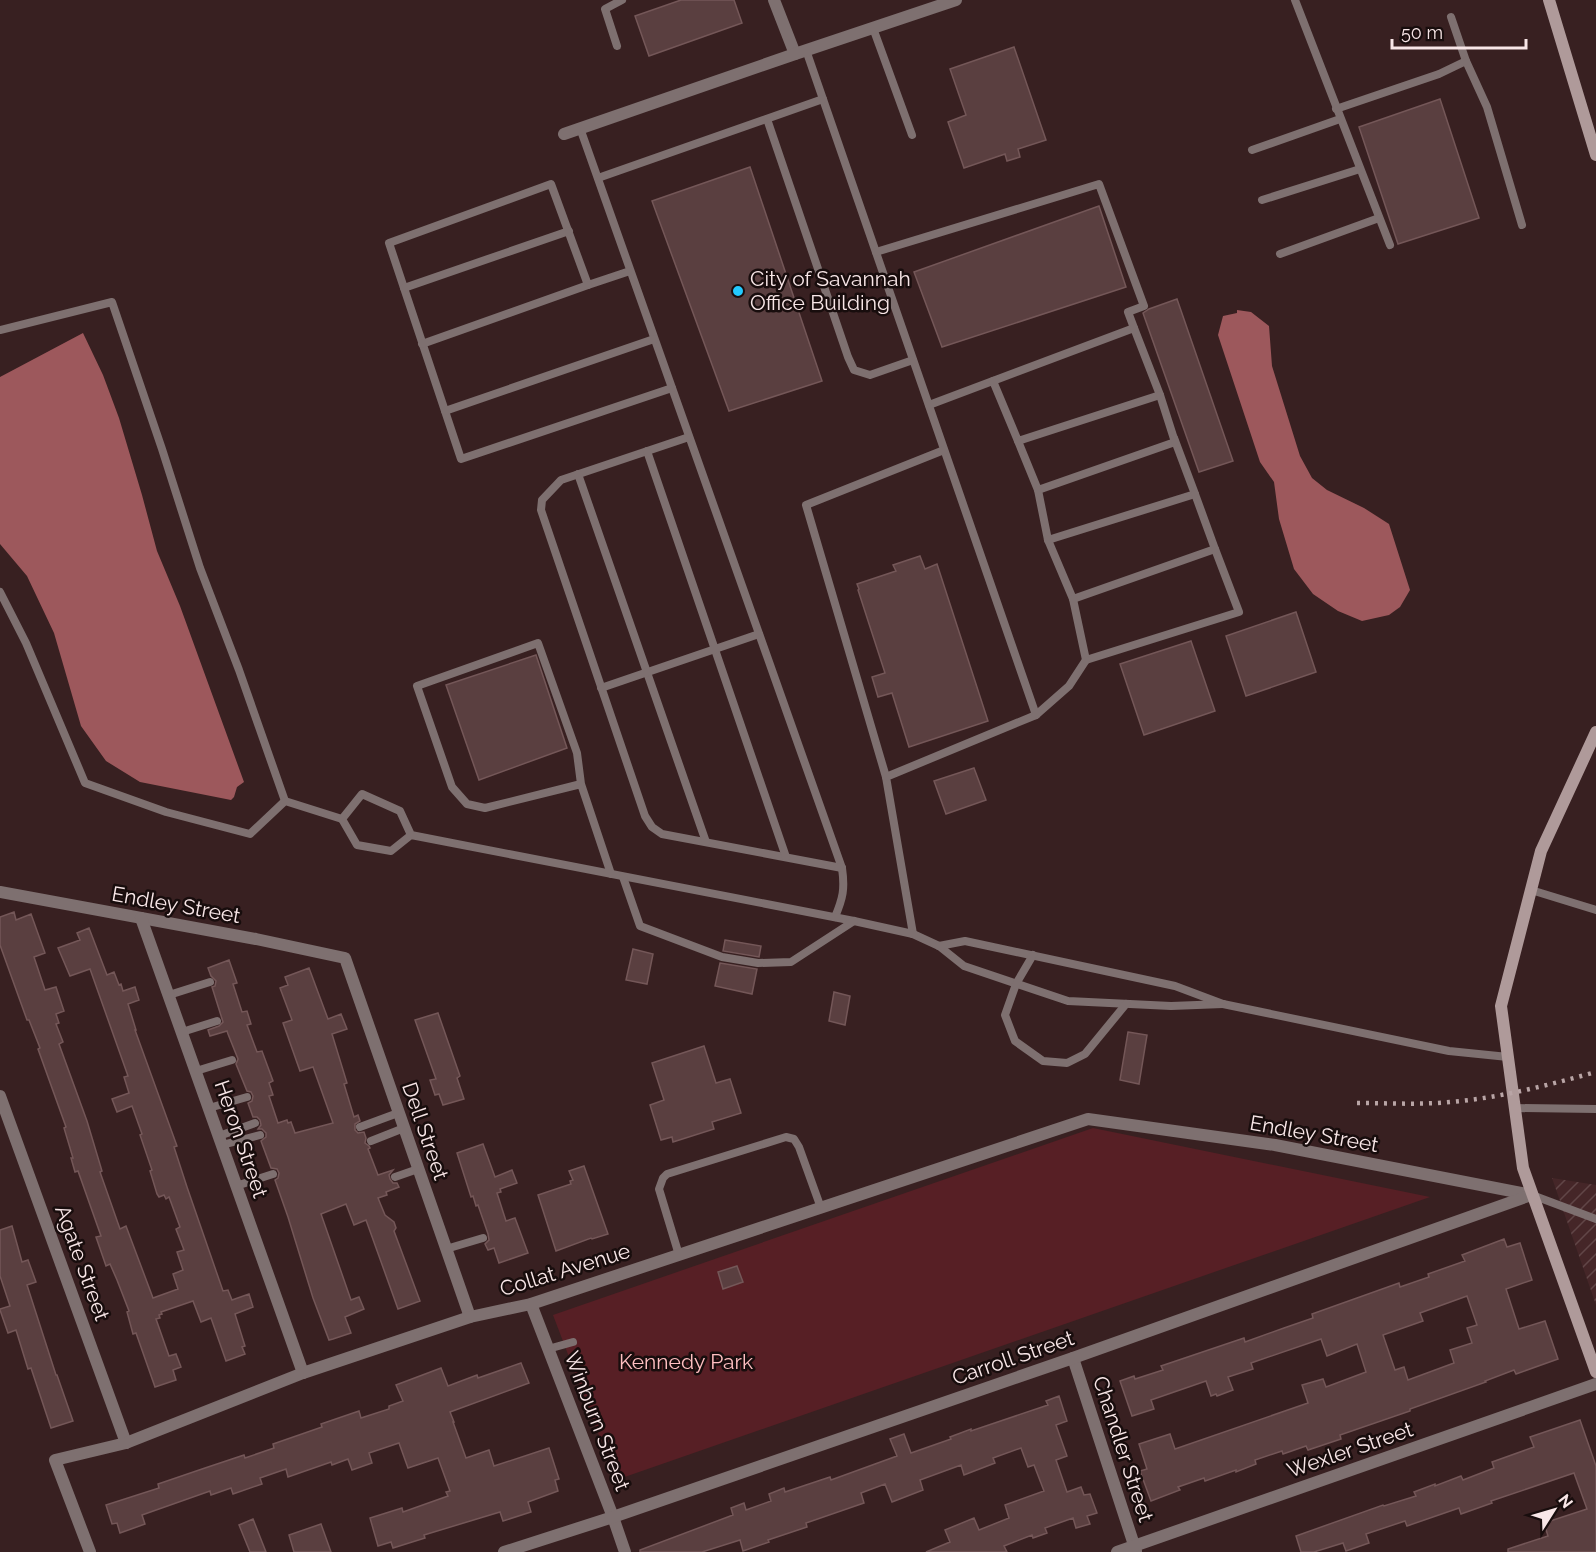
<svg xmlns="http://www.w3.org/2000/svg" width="1596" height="1552" font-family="Raleway,sans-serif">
<defs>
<pattern id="industrial-furrows" width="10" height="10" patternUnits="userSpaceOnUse" patternTransform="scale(1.5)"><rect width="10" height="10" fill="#452628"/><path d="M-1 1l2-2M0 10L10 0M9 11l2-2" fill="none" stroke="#614647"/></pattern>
</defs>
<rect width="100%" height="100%" fill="#382021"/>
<polygon fill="url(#industrial-furrows)" points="1552,1178 1596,1185 1596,1305"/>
<polygon fill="#571f25" points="1093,1128 1430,1197 616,1480 553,1315"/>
<g fill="#9d585c">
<polygon points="1237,310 1251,312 1269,326 1272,366 1300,456 1312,478 1327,490 1364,508 1389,524 1410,590 1400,607 1389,615 1362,621 1338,611 1313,594 1294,569 1279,519 1274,482 1260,462 1218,335 1223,316 1237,313"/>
<polygon points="83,333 103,375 119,418 142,495 157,551 180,606 244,782 237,787 234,797 231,800 140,782 106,761 81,726 54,633 27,576 0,544 0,377"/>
</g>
<g fill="#5a3f40" stroke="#745758" stroke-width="1.5" fill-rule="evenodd">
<polygon points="681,0 734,0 742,23 649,56 635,16"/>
<polygon points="1014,47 1046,140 1018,149 1020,157 1007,161 1005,154 964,168 948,122 966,115 950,69"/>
<polygon points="1440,99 1479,218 1398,244 1359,127"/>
<polygon points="750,167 822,381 729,411 652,201"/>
<polygon points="1099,206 1126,287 942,347 914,272"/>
<polygon points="1177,299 1233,461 1199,472 1143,313 1149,309"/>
<polygon points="920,556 925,569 937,564 988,721 909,747 892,693 878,697 872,677 885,673 858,590 859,589 857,584 896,571 893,565"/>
<polygon points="1296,612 1316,672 1246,696 1226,636"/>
<polygon points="1191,641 1215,711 1144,735 1120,664"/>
<polygon points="536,655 567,748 479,780 446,685"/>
<polygon points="974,768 986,800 946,814 934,781"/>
<polygon points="14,912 16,920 31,914 45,953 34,957 45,990 56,987 64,1011 56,1014 59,1023 56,1024 63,1042 59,1044 87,1121 102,1171 100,1172 120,1229 126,1226 153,1298 178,1289 173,1274 183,1270 177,1252 184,1250 176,1229 180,1227 169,1197 166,1199 164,1195 159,1197 157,1194 150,1171 152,1170 140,1135 142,1134 132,1106 117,1112 112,1099 129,1093 124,1077 128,1076 90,969 70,976 58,948 80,940 77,933 89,928 107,975 114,972 119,985 121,984 123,991 135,987 139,1000 128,1004 136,1030 135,1030 177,1146 174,1147 187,1187 223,1291 228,1290 232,1300 249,1294 253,1307 235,1314 245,1346 242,1347 245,1354 226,1361 211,1318 201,1322 193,1301 161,1312 162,1314 159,1315 160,1318 156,1319 169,1356 176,1354 181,1367 173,1370 176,1380 155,1387 136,1333 133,1334 127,1312 129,1311 117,1280 110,1264 106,1266 96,1237 101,1236 78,1171 75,1172 71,1158 73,1158 64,1128 66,1127 38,1049 40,1048 29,1020 27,1020 0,945 0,917"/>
<polygon points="725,940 761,946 759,957 723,951"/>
<polygon points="633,949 653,954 647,984 626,980"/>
<polygon points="229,960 237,983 233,984 242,1012 247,1011 251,1024 247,1025 257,1052 262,1051 273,1081 269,1083 273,1095 269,1096 278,1123 287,1120 288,1123 291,1122 295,1133 333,1123 313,1067 300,1071 283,1023 292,1020 280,988 288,985 285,977 309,968 328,1019 341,1014 347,1029 332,1034 347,1083 344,1084 354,1117 358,1115 360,1121 355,1124 355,1130 358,1133 364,1132 366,1138 365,1143 369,1146 370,1148 368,1149 378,1175 393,1170 389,1175 390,1179 393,1183 397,1183 399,1187 386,1192 387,1195 378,1198 385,1215 394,1222 396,1228 394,1231 420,1301 398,1309 366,1220 354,1225 346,1204 321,1214 351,1300 359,1297 364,1309 345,1317 351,1333 333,1339 329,1340 313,1298 288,1217 275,1180 278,1178 279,1173 277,1169 271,1168 261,1141 266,1137 266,1133 262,1129 258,1129 261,1125 260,1120 257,1117 253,1117 248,1103 252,1101 253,1096 251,1092 247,1091 236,1064 238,1059 228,1034 227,1031 210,1036 208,1030 219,1026 223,1022 212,987 215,986 216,981 211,976 208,968"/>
<polygon points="720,963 757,969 752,994 715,986"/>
<polygon points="834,992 850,996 845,1025 829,1021"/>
<polygon points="438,1013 460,1076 457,1078 464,1099 443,1105 439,1094 435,1095 430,1080 436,1079 415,1020"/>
<polygon points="1128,1032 1147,1035 1139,1084 1120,1080"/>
<polygon points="704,1046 716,1083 730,1079 741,1113 712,1122 714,1129 673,1142 672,1137 661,1140 650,1105 664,1100 652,1063"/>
<polygon points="483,1144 495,1177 512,1170 517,1183 500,1189 501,1192 497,1193 506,1221 515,1218 528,1253 499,1263 494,1248 488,1250 485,1244 489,1240 488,1234 478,1205 476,1206 473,1196 471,1197 457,1153"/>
<polygon points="584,1166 608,1234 592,1239 591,1238 556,1251 538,1195 571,1184 570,1181 573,1180 569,1171"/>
<polygon points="12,1226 22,1262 28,1260 36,1282 27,1285 56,1375 57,1375 73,1421 51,1428 31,1368 28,1369 16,1330 8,1333 0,1310 0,1309 10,1306 0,1276 0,1230"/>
<path d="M1504 1239 1507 1247 1520 1243 1532 1280 1506 1289 1519 1329 1545 1321 1558 1359 1516 1374 1514 1370 1485 1381 1486 1382 1410 1409V1411L1340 1435 1341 1439 1308 1450 1306 1446 1283 1454 1282 1451 1255 1460 1256 1464 1236 1472V1470L1205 1481 1204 1478 1178 1487 1180 1490 1151 1501 1140 1471 1147 1469 1139 1444 1170 1434 1175 1449 1308 1403 1302 1385 1323 1379 1326 1387 1366 1372 1357 1344 1327 1356 1321 1339 1251 1363 1253 1369 1228 1377 1233 1390 1217 1396 1216 1394 1211 1396 1206 1381 1151 1400 1154 1409 1132 1416 1120 1381 1134 1376 1135 1379 1163 1370 1161 1366 1244 1338 1245 1342 1284 1328 1313 1318 1312 1314 1399 1283 1400 1287 1429 1277 1428 1274 1465 1261 1462 1255ZM1467 1296 1477 1325 1467 1328 1472 1343 1450 1350 1454 1363 1408 1380 1404 1367 1395 1370 1383 1335 1423 1321 1420 1313Z"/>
<polygon points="737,1266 743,1282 723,1289 718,1272"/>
<polygon points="521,1363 529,1383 450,1412 454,1422 453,1422 466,1458 489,1450 494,1466 549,1448 559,1479 555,1480 558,1491 528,1502 531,1512 503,1521 500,1512 424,1535 425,1538 393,1548 391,1542 378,1546 370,1518 402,1508 403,1512 448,1496 446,1492 450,1491 438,1458 408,1468 399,1443 369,1453 372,1463 352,1470 348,1459 332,1465 331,1462 288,1477 286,1469 260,1478 262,1484 233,1494 231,1488 211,1495 210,1491 142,1515 145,1524 120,1533 117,1523 112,1524 106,1505 159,1488 158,1484 205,1468 244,1455 245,1458 274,1448 273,1444 322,1427 321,1424 359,1411 361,1418 389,1409 389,1406 403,1401 396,1385 441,1368 448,1386 477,1375 478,1378"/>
<polygon points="1059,1396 1067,1421 1056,1425 1067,1456 1056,1460 1067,1492 1081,1487 1084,1495 1090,1494 1097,1513 1087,1516 1090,1524 1076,1528 1073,1518 1045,1528 1047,1533 1033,1538 1032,1535 1004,1546 1007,1552 926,1552 950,1542 945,1530 974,1518 979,1530 1009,1518 1005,1505 1044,1491 1034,1465 1028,1467 1021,1448 993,1458 995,1463 964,1475 961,1465 920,1480 923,1490 892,1502 885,1484 861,1493 864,1503 806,1523 807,1527 768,1540 769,1542 743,1551 740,1540 702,1552 640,1552 640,1550 733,1515 731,1508 744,1503 746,1510 771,1501 769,1494 784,1488 785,1492 830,1477 831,1480 897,1456 890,1439 904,1434 911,1453 951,1439 950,1437 971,1429 971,1431 1048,1405 1046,1401"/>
<polygon points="1580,1420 1596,1466 1596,1552 1508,1552 1508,1549 1548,1536 1544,1523 1587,1509 1574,1473 1491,1501 1492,1503 1461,1514 1459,1508 1407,1526 1405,1521 1366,1534 1369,1543 1346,1551 1343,1543 1314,1552 1301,1552 1296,1536 1383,1505 1384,1506 1416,1496 1414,1492 1435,1484 1435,1486 1461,1476 1463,1480 1494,1468 1492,1462 1534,1447 1530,1437"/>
<polygon points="253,1519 266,1552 250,1552 239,1525"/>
<polygon points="321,1524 331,1552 294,1552 289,1535"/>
</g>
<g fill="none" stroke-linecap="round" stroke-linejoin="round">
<g stroke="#7e7070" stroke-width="8">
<polyline points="1295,0 1390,245"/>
<polyline points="1451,17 1466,61"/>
<polyline points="873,28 912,135"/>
<polyline points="617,46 605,9 622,0"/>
<polyline points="806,50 1036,715 886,777 913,934"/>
<polyline points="1336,109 1439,74 1466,61 1487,107 1522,225"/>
<polyline points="767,119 848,357 854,370 870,375 913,360"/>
<path d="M580 128 842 868C845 889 843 898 835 917"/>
<polyline points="1252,150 1340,119"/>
<polyline points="598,178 823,99"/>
<polyline points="1262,200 1360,169"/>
<polyline points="876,252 1099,184 1144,306 1128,312 1134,328 929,405"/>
<polyline points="1280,254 1379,218"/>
<polyline points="630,271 588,285 551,184 389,243 461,459 672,388"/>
<polyline points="404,288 569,231"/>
<polyline points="0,330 112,302 162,449 200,568 239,670 285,801"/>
<polyline points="422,344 588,285"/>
<polyline points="993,381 1018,441 1160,395 1134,328"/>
<polyline points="445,411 654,339"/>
<polyline points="689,437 561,480 542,500 541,510 645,816 652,827 662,834 842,868"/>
<polyline points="1018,441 1038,490 1175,442 1160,395"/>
<polyline points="647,451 786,857"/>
<polyline points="578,474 706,842"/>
<polyline points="1038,490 1048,540 1195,494 1174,438"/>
<polyline points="1048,540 1073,599 1215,549 1195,494"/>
<polyline points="0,592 26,643 85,783 166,812 250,834 285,801 342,819"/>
<polyline points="1073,599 1086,660 1239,612 1215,549"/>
<polyline points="601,688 759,634"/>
<polyline points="1036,715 1069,686 1086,660"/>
<polyline points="886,777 806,505 944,450"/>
<polyline points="581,784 485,808 467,804 452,787 417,686 538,643 577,753 581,784 611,874"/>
<polyline points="411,835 391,851 357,845 342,819 362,794 400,811 411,835 854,921 913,934 939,946 964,966 1068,1001 1171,1006 1223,1004"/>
<polyline points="623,877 640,926 722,957 758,963 791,962 854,921"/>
<polyline points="1531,890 1596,910"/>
<polyline points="939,946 965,941 1175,986 1223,1004 1449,1051 1508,1057"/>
<polyline points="1033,955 1016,984 1005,1015 1015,1041 1043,1061 1067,1063 1085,1054 1126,1004"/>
<polyline points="169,995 210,982"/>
<polyline points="182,1032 217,1021"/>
<polyline points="196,1071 232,1060"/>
<polyline points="209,1108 247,1097"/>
<polyline points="1514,1108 1596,1109"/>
<polyline points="360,1127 398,1113"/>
<polyline points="219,1136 255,1123"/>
<polyline points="371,1141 404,1128"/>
<polyline points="222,1145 260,1135"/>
<polyline points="395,1177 418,1169"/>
<polyline points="236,1186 273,1174"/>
<polyline points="1532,1195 1596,1219"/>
<polyline points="446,1249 483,1238"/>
<polyline points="679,1255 659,1189 663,1178 667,1174 786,1137 794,1139 799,1147 821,1208"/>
<polyline points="548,1349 573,1342"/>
</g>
<g stroke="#7e7070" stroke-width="12">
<polyline points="774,0 795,54"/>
<polyline points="564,134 795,54 956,0"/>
<polyline points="0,892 256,939 345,958 470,1317"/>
<polyline points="141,918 303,1373"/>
<polyline points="0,1096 126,1443"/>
<polyline points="531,1304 613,1517 625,1552"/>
<polyline points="1073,1358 1136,1551"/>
<polyline points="90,1552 55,1460 126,1443 303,1373 470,1317 531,1304 1088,1119 1275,1145 1532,1195"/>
<polyline points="504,1552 613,1517 1073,1358 1531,1195"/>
<polyline points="1117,1552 1596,1384"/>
</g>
<g stroke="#af9a9a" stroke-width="12">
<polyline points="1549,0 1596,155"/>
<polyline points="1596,732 1541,851 1501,1006 1523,1168 1596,1372"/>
</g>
<path stroke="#b9a5a6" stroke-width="4.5" stroke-dasharray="3 6" stroke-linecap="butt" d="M1357 1103C1388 1103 1419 1105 1450 1102 1500 1098 1548 1085 1596 1072"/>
</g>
<circle fill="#23c9fe" stroke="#180d0d" stroke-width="2" cx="738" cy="291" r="6"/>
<g text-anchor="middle" stroke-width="5" stroke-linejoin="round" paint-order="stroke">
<g font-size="21" fill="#f8e6e7" stroke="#180d0d" text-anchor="start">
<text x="750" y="286">City of Savannah<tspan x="750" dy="24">Office Building</tspan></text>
</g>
<g font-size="21" fill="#f8e6e7" stroke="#180d0d">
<text transform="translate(176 905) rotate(10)" y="7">Endley Street</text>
<text transform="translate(425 1131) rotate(71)" y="7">Dell Street</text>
<text transform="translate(1314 1134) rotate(10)" y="7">Endley Street</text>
<text transform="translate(241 1139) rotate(71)" y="7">Heron Street</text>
<text transform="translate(82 1263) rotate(70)" y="7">Agate Street</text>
<text transform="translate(565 1270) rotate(-17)" y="7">Collat Avenue</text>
<text transform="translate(1013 1358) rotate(-19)" y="7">Carroll Street</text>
<text transform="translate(597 1421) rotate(69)" y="7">Winburn Street</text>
<text transform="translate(1123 1449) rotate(72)" y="7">Chandler Street</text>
<text transform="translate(1350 1450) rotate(-19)" y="7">Wexler Street</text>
</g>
<g font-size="21" fill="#ffbfc1" stroke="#180d0d">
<text x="686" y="1369">Kennedy Park</text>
</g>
</g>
<g transform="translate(1554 1510) rotate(53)" stroke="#180d0d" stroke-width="4.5" paint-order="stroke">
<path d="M0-4.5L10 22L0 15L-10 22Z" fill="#f8e6e7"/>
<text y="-9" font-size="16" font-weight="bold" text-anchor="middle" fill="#f8e6e7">N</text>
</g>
<path d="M1392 39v9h134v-9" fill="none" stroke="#f8e6e7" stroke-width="3"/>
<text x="1401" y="39" font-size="18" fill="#f8e6e7" stroke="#180d0d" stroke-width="4.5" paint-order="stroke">50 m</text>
</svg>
